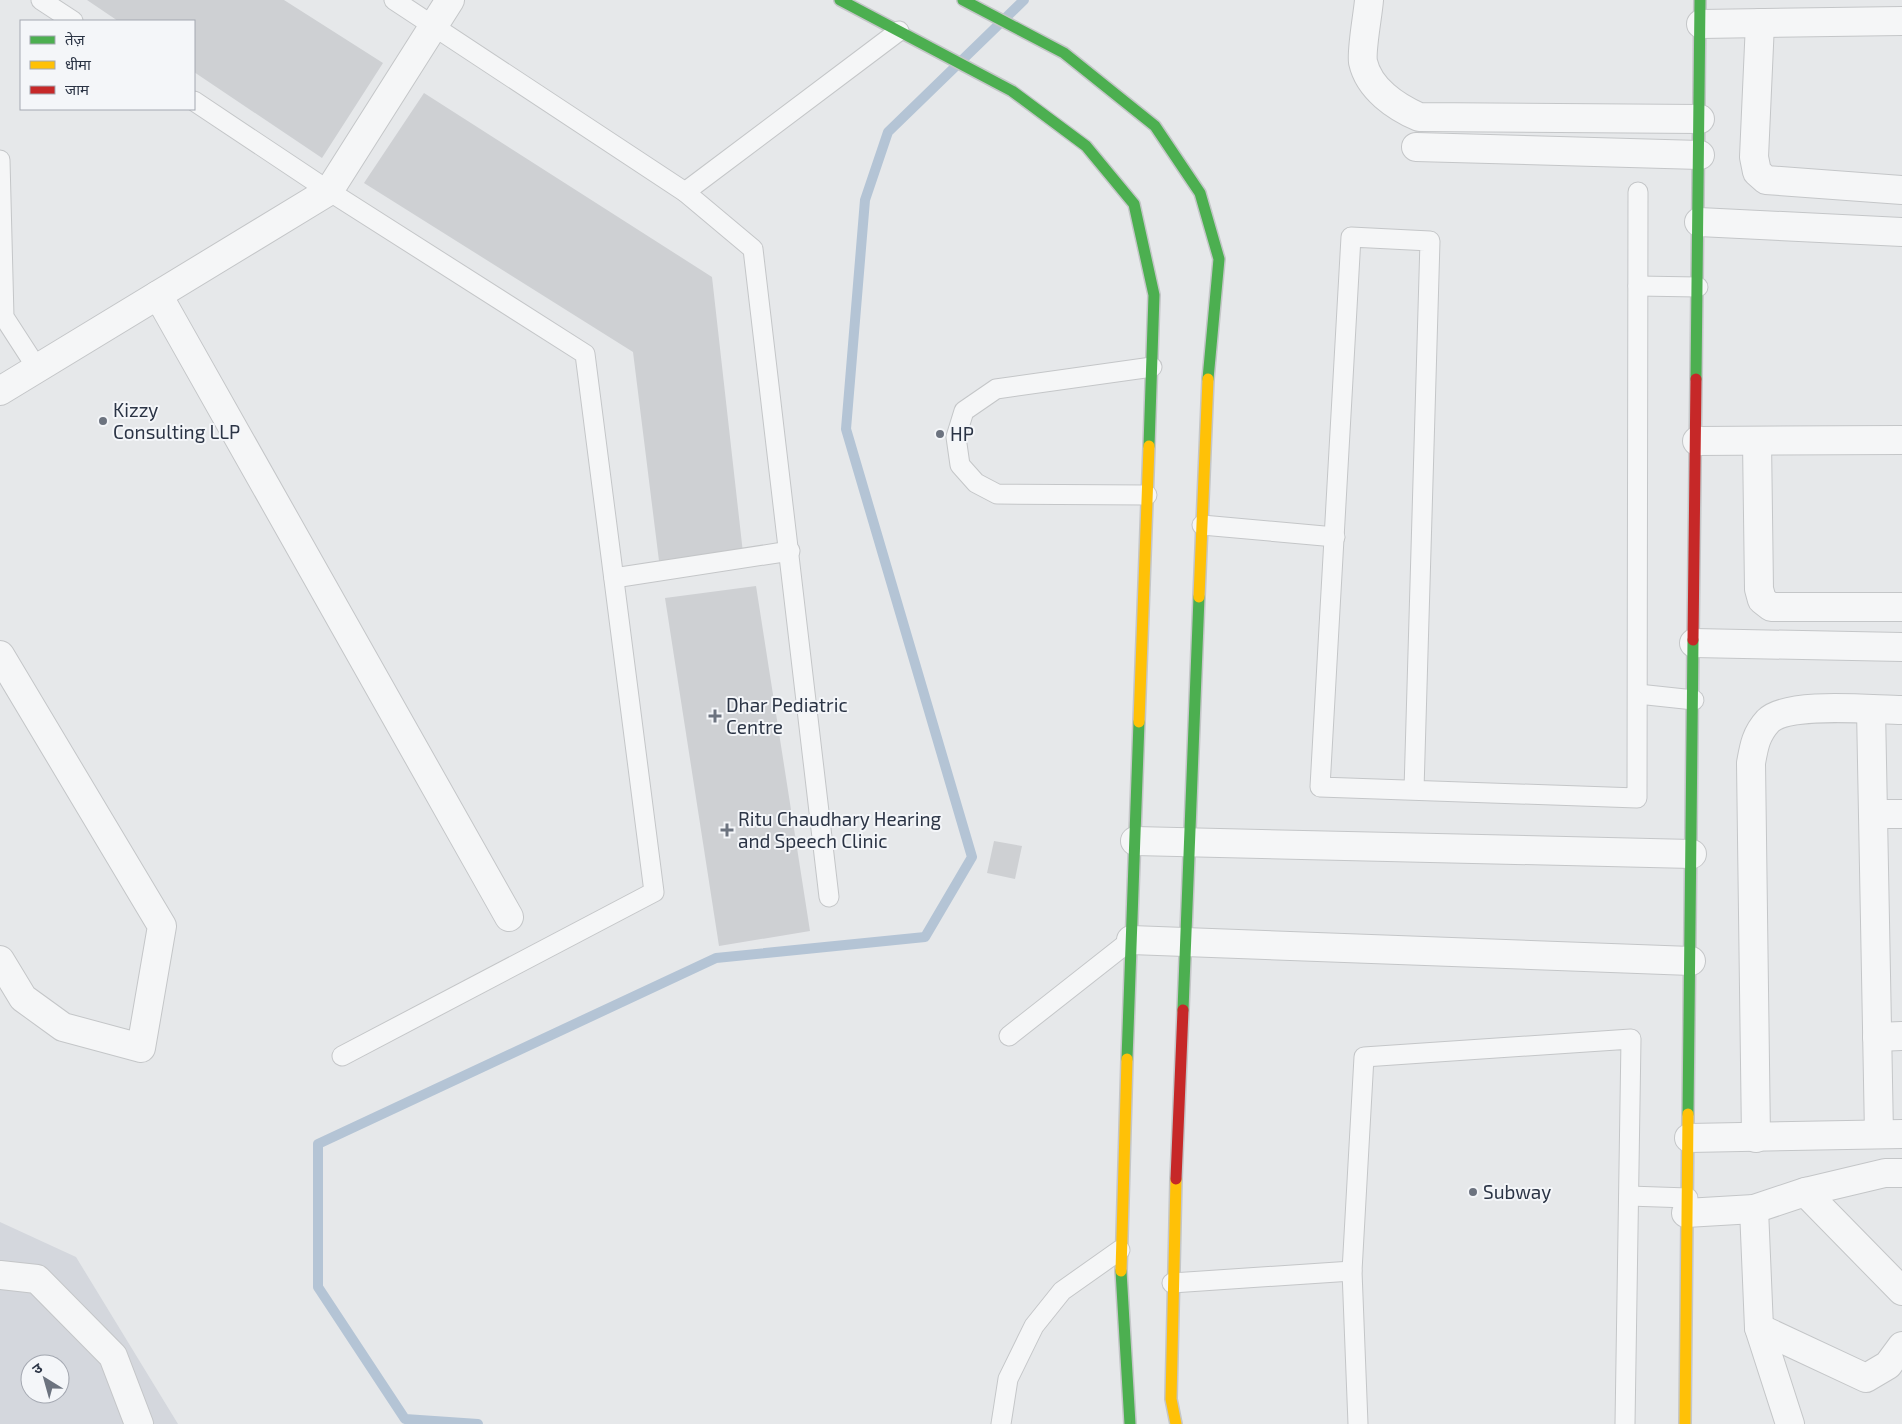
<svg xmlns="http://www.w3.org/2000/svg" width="1902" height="1424" font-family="'Exo 2','Noto Sans Devanagari',sans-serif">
<rect width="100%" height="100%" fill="#e6e8ea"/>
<path fill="#d4d7dd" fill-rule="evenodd" d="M0 1222 76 1257 178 1424H0ZM30 1364H60V1394H30Z"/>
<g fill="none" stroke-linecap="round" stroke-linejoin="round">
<polyline stroke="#b4c4d5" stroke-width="10" points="478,1424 405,1419 318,1287 318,1144 716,958 925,937 972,857 846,429 865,200 888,132 1024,0"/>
</g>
<g fill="#ced0d3">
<polygon points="87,0 284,0 383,63 322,158 194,72 194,21 118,21"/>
<polygon points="424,93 712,277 743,553 659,561 633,352 364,183"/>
<polygon points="756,586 810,931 719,946 665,598"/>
<polygon points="994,841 1022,846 1015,879 987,873"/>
</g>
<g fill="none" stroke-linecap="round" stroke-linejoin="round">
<defs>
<g id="lane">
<polyline points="41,0 73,21"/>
<polyline points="394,0 685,192 753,249 829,897"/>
<polyline points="194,101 329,191 585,354 654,892 342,1056"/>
<polyline points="0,160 4,317 37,368"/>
<polyline points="685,192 899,31"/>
<polyline points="1638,286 1698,287"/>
<polyline points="1147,495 997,494 976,483 960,465 956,437 964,411 996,389 1152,367"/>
<polyline points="1202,525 1335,537"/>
<polyline points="614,578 790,551"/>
<polyline points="1638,694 1694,700"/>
<polyline points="1414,790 1430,241 1351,237 1320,787 1637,798 1638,192"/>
<polyline points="1009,1036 1131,940"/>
<polyline points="1629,1196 1688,1198"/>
<polyline points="1172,1283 1352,1271"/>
<polyline points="1001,1424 1008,1379 1034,1326 1062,1291 1120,1250"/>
<polyline points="1358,1424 1352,1271 1364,1057 1631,1039 1625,1424"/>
</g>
<g id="street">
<path d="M1369 0C1368 14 1361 50 1363 62 1369 89 1396 107 1419 117L1700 119"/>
<polyline points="1760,23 1754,157 1757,172 1766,180 1902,190"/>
<polyline points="1701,24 1902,21"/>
<polyline points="1416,147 1700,155"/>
<polyline points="1699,222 1902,232"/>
<polyline points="158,295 509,917"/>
<polyline points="0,391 329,191 450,0"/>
<polyline points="1697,441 1902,440"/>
<polyline points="1757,441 1759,589 1762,600 1771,607 1902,607"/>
<polyline points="1694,643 1902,647"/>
<polyline points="0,655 162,926 141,1048 63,1027 23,998 0,960"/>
<polyline points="1871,709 1879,1134"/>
<polyline points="1873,814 1902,814"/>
<polyline points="1135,841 1692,854"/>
<polyline points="1131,940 1691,961"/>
<polyline points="1877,1037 1902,1036"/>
<polyline points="1689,1138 1902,1134"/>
<path d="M1756 1138 1751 763C1754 746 1756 734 1768 721 1788 701 1873 710 1902 710"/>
<polyline points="1805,1192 1885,1173 1902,1173"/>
<polyline points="1754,1209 1759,1328 1790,1424"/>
<polyline points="1686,1213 1754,1209 1805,1192 1902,1291"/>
<polyline points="0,1275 37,1279 113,1356 139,1424"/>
<polyline points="1759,1328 1866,1378 1888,1365 1902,1346"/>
</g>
<g id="fast">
<polyline points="840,0 1012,91 1086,146 1134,204 1154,295 1149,446"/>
<polyline points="963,0 1064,53 1155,126 1200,193 1219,259 1208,379"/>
<polyline points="1696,379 1700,0"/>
<polyline points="1183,1010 1199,597"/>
<polyline points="1127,1059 1139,722"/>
<polyline points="1688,1114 1693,640"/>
<polyline points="1121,1271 1130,1424"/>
</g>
<g id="slow">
<polyline points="1199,597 1208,379"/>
<polyline points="1139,722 1149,446"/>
<polyline points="1121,1271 1127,1059"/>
<polyline points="1176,1424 1171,1399 1176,1179"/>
<polyline points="1685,1424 1688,1114"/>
</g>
<g id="jam">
<polyline points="1693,640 1696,379"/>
<polyline points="1176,1179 1183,1010"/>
</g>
</defs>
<use href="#lane" stroke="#c4c6c8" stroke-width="21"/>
<use href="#street" stroke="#c4c6c8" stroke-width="30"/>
<use href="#fast" stroke="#c4c6c8" stroke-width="14"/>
<use href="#slow" stroke="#c4c6c8" stroke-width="14"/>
<use href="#jam" stroke="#c4c6c8" stroke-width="14"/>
<use href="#lane" stroke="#f5f6f7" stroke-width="19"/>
<use href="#street" stroke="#f5f6f7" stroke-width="28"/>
<use href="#fast" stroke="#4caf50" stroke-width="11"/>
<use href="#slow" stroke="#ffc107" stroke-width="11"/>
<use href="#jam" stroke="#c62828" stroke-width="11"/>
</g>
<g fill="#6c737f" stroke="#f4f6f9" stroke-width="2">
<circle cx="103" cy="421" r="5"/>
<circle cx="940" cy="434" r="5"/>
<path d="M712.5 708.5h5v5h5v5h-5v5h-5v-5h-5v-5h5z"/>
<path d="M724.5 822.5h5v5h5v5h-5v5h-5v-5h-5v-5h5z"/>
<circle cx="1473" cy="1192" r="5"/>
</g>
<g text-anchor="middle" stroke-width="4" stroke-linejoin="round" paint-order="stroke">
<g font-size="19" fill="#2b3445" stroke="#f4f6f9" text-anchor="start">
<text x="113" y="417">Kizzy<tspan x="113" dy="22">Consulting LLP</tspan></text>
<text x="950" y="441">HP</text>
<text x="726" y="712">Dhar Pediatric<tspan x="726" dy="22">Centre</tspan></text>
<text x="738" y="826">Ritu Chaudhary Hearing<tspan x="738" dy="22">and Speech Clinic</tspan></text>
<text x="1483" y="1199">Subway</text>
</g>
</g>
<rect x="20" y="20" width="175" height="90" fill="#f4f6f9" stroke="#a4a8b1"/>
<rect x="30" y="36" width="25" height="8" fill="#4caf50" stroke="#a4a8b1"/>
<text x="65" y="45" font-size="15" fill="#2b3445">तेज़</text>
<rect x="30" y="61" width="25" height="8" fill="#ffc107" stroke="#a4a8b1"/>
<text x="65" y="70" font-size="15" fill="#2b3445">धीमा</text>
<rect x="30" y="86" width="25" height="8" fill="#c62828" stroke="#a4a8b1"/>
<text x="65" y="95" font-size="15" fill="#2b3445">जाम</text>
<g transform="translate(45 1379) rotate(323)"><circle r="24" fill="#f4f6f9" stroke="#a4a8b1"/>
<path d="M0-4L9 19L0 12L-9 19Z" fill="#6c737f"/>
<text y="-8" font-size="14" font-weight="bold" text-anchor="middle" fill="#2b3445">उ</text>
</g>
</svg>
